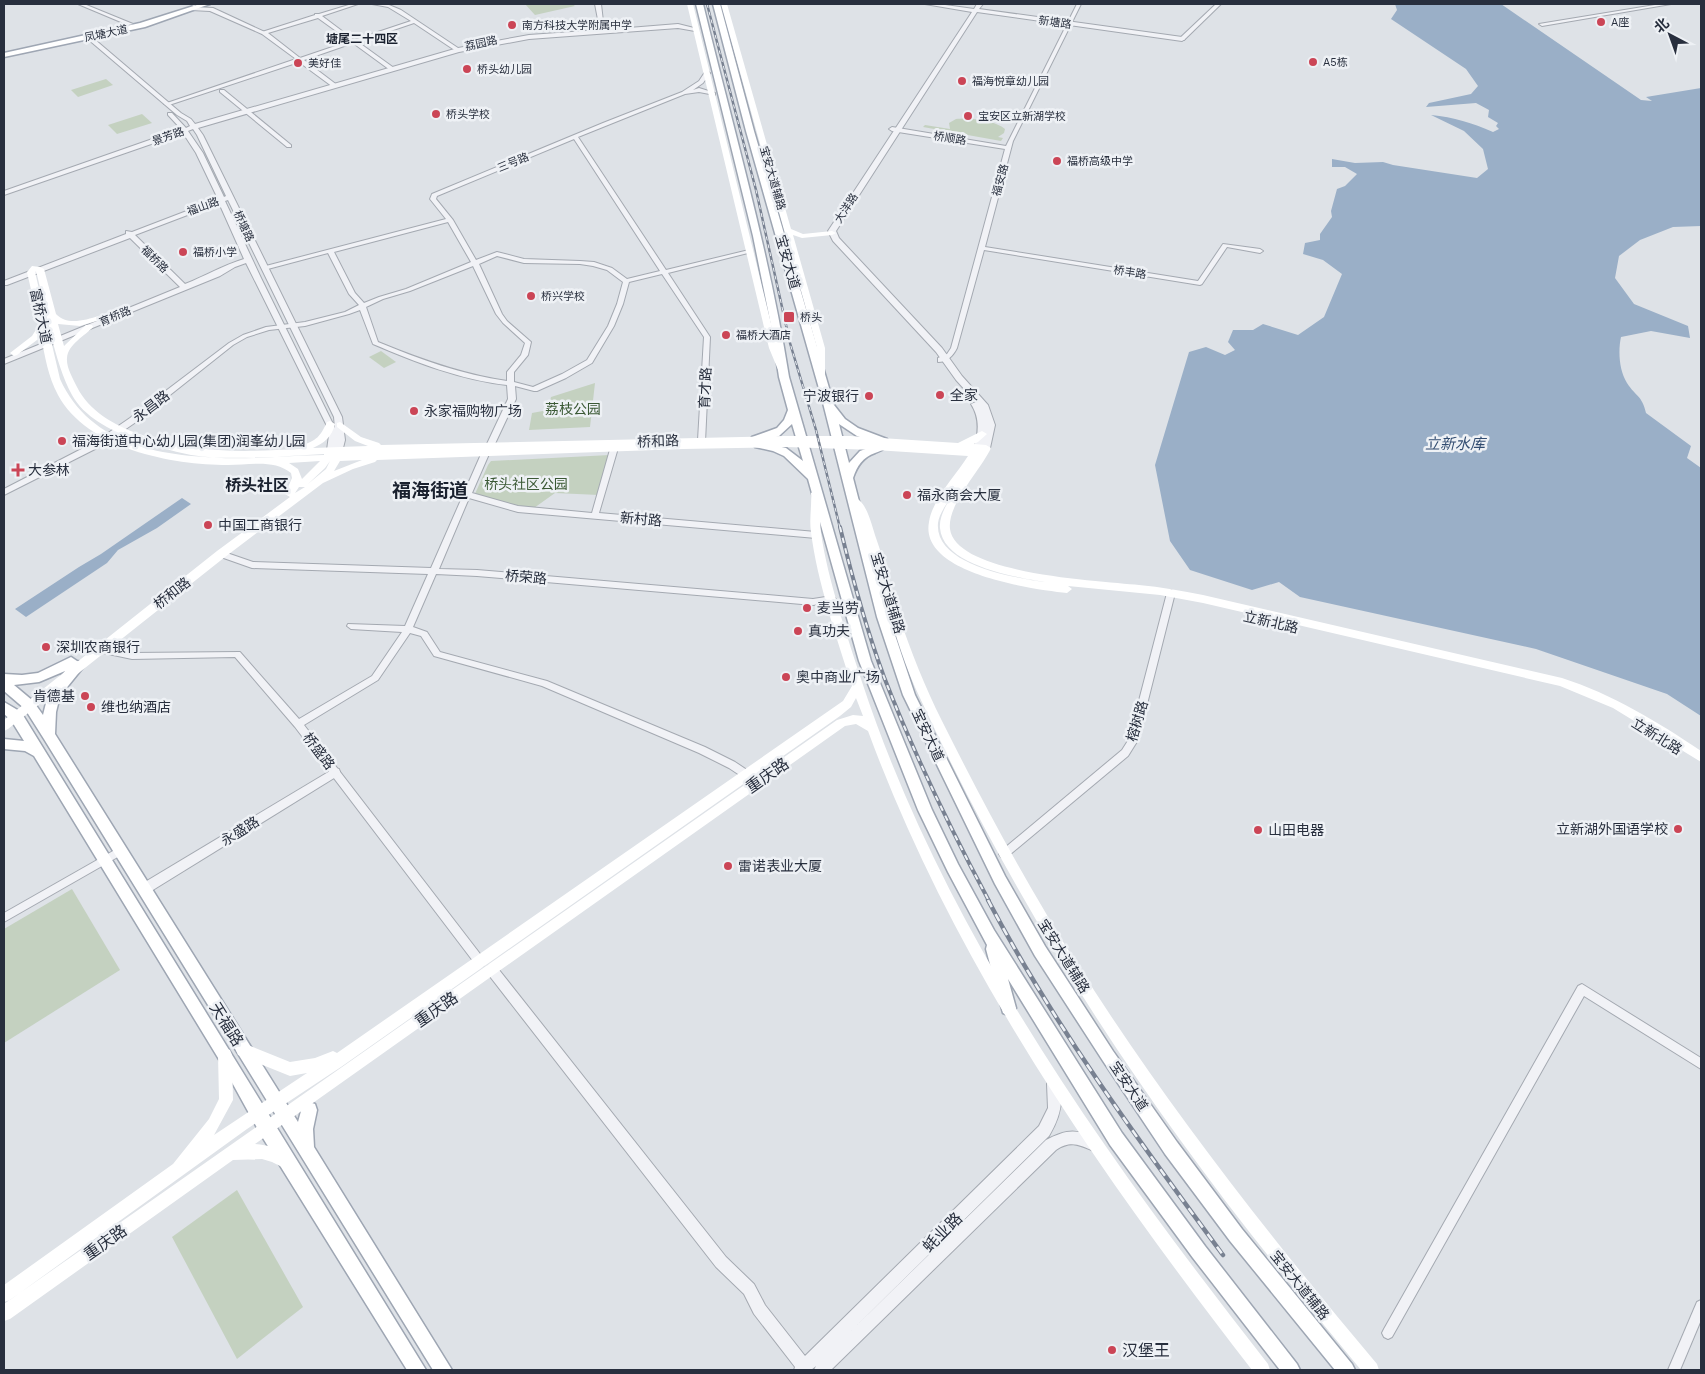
<svg xmlns="http://www.w3.org/2000/svg" width="1705" height="1374" font-family="'Work Sans','Noto Sans SC',sans-serif">
<rect width="100%" height="100%" fill="#dee2e7"/>
<g fill="#c4d1c0">
<polygon points="525,4 572,4 575,6 535,15"/>
<polygon points="106,79 113,85 78,97 71,90"/>
<polygon points="142,114 152,123 117,134 108,125"/>
<path d="M956 119C969 117 995 120 1005 129L1004 133 998 137 1003 138 1001 141 923 127 925 125 950 129 949 123Z"/>
<polygon points="381,351 396,362 384,368 369,357"/>
<polygon points="595,383 590,427 529,430 532,413 548,410 551,397"/>
<polygon points="610,455 599,495 555,493 534,508 519,508 474,496 488,465 491,461"/>
<polygon points="72,889 120,970 4,1043 4,929"/>
<polygon points="237,1190 303,1307 237,1359 172,1237"/>
</g>
<g fill="#9aafc7">
<path d="M1395 4H1501L1641 100 1652 101 1646 97 1701 88V226L1673 227 1640 240 1619 256 1615 278 1634 304 1688 326 1690 338 1651 331 1621 337C1618 351 1619 370 1627 383 1636 397 1642 395 1646 413L1691 446 1687 458 1701 468V716L1667 694 1536 649 1300 597 1279 582 1252 590 1190 570 1170 541 1155 465 1189 352 1206 347 1225 355 1235 350 1228 342 1233 330H1253L1263 324 1298 335 1324 317 1342 274 1323 260 1303 254 1305 243 1320 240V234L1332 217 1331 211 1337 189 1345 186 1357 174 1345 167H1332V159L1355 163 1383 162 1393 165 1477 178 1488 169 1483 149 1464 131 1431 115C1454 117 1472 123 1493 132L1499 129 1496 126 1498 123 1488 117 1489 110 1476 103 1426 107 1429 103 1471 94 1478 86 1466 69 1391 19 1397 10Z"/>
<polygon points="182,498 191,504 157,528 118,550 107,563 26,617 15,609 79,567 101,554"/>
</g>
<g fill="none" stroke-linecap="round" stroke-linejoin="round">
<defs>
<g id="minor">
<polygon points="78,4 84,4 133,24 128,25"/>
<polygon points="192,4 197,4 194,6 192,5"/>
<path d="M352 4H358L322 16 354 40 411 21 388 7 372 4 389 5 401 10 461 50 456 51 414 23 358 42 394 68V70H390L353 43 304 60 337 85V87H333L299 62 169 105 164 104 296 59 262 34V32L315 15V14H319ZM318 18 350 41 300 58 268 33Z"/>
<path d="M1077 4H1081L1013 141 985 247 1198 281 1223 244 1260 249 1263 251 1260 253 1227 247 1202 284 1200 285 984 250 957 348C953 356 947 362 938 362V358L947 354 951 348 1005 149 892 131 889 129 892 127 1006 146Z"/>
<polygon points="1216,4 1221,4 1184,40 1180,40 1180,38"/>
<polygon points="1661,4 1671,4 1542,26 1539,24"/>
<path d="M707 71 710 73 703 83 693 90 699 88 715 93V95L699 92 685 94 578 137 666 270 749 250 752 252 668 273 710 337 705 442H702L698 440 704 337 662 274 629 282 623 304 614 326 592 363 566 378 537 391H534L515 386 516 399 493 448H490L486 446 508 399 507 385C461 380 415 362 373 344L360 310 349 314 305 326 269 330 247 337 233 345 136 422 101 446 4 495V489L95 442 130 418 229 343 243 335 266 327 305 322 345 312 359 305 349 294 328 253 264 270 262 269V267L446 219 430 199 432 194 603 123 682 92 699 81 705 72ZM574 139 660 271 627 279 612 268 594 262 580 261 524 259 497 252 476 260 453 220 436 199 437 196ZM448 222 471 262 406 289 379 297 364 303 355 293 334 252ZM497 256 524 263 580 264 593 266 607 270 623 282 617 304 608 326 587 360 562 374 533 387 514 382V372L528 355 531 342 507 321 502 314 479 264ZM473 266 496 314 503 323 525 343 521 355 507 372V381C463 375 419 359 378 342L366 307 383 299 410 291Z"/>
<polygon points="220,90 224,90 291,145 291,147 287,147 220,92"/>
<polygon points="611,446 614,446 618,448 599,513 816,532 820,535 816,538 518,512 469,498 439,569 477,570 813,599 832,596 836,599 832,602 813,605 477,576 436,574 413,627 427,632 440,652 547,681 705,747 735,762 750,772 752,775 750,778 747,779 744,778 729,768 699,753 542,686 434,656 421,636 410,633 378,680 304,725 484,959 485,962 484,965 480,967 476,965 295,727 235,657 132,659 99,652 95,649 99,646 132,653 240,652 299,719 372,676 402,632 351,629 347,626 348,624 405,626 428,574 252,568 218,556 217,554 218,552 224,552 253,562 431,568 482,452 488,452 489,454 472,493 518,506 592,513"/>
<polygon points="1171,590 1175,593 1138,740 1128,756 1007,857 1004,858 1001,857 999,854 1001,851 1122,750 1129,739 1167,593"/>
<polygon points="120,847 123,848 125,851 123,854 4,922 4,913"/>
<polygon points="1582,984 1701,1058 1701,1069 1584,996 1392,1337 1388,1339 1384,1337 1382,1333 1384,1329 1578,986"/>
<polygon points="1701,1300 1701,1320 1680,1370 1668,1370 1697,1302"/>
</g>
<g id="tertiary">
<path d="M595 4H601L604 30 678 24 698 29 695 31 678 28 529 39 459 52 198 128 203 135 342 417 345 440 340 460H334L333 458 334 452 331 453 327 450 329 435 326 424 246 263 235 267 220 276 4 364V359L180 287 130 238 7 285H4V281L126 234V231L132 232 218 199 196 153 183 133 4 195V191L181 129 168 115V113H172L186 128 190 126 187 121 177 115 89 40 84 33 85 32H89L93 38 181 113 191 119 195 124 458 48 529 35 600 30ZM193 129 197 135 226 196 224 197 203 153 188 131ZM228 200 334 417 335 428 261 278 225 201ZM219 203 244 259C224 265 205 276 185 284L135 235Z"/>
<path d="M925 4H938L974 9 977 4H983L979 9 1182 37 1185 39 1182 41 977 12 836 231 839 238 942 348 962 376 988 405 995 425 990 448 986 451 982 448 978 450 974 447C979 432 980 418 971 404L976 402 956 380 936 352 833 241 828 231 972 12Z"/>
<polygon points="193,7 213,8 267,33 262,34 210,11 191,10 190,9"/>
<polygon points="335,768 339,769 340,772 339,775 148,893 144,894 140,893 138,889 140,885"/>
<path d="M492 965 496 966 726 1257 754 1284 765 1305 805 1356 1039 1126 1048 1108 1047 1084 1049 1080 1053 1078 1057 1080C1066 1099 1059 1119 1049 1136L849 1333 1046 1140C1061 1132 1073 1128 1088 1135 1094 1138 1098 1139 1100 1145L1099 1150 1094 1151C1079 1145 1071 1140 1056 1150L831 1370H814L816 1366 811 1370H794L795 1367 754 1314 744 1294 716 1267 488 974 486 970 488 966Z"/>
</g>
<g id="primary">
<polygon points="200,4 210,4 145,27 4,57 4,53 140,23"/>
<path d="M696 4H703C733 128 769 251 789 377L871 661 932 810 958 864 994 930 1122 1133 1205 1246 1297 1364 1300 1370H1280L1193 1258 1110 1145 1008 979 1016 1008 1013 1013 1008 1015 1003 1013 986 949 987 945 948 872 918 810 859 661 808 479 784 456 773 451 755 447 754 445 756 442 751 439 752 437 777 428 784 420 788 410 779 377 772 330 753 236ZM792 424 803 461 786 448 760 442 779 436Z"/>
<path d="M713 4H720L754 131 834 405 845 419 858 428 887 439 888 441 884 444 886 447C883 450 880 451 875 453 863 457 857 466 853 478L889 617 915 695 1005 876 1045 946 1113 1051 1177 1142 1242 1229 1352 1364 1355 1370H1335L1230 1241 1165 1154 1103 1061 1035 956 995 884 903 695 877 617 822 399 746 131ZM839 424 857 436 880 444 860 451 849 463Z"/>
<path d="M71 657 77 661 83 662 85 665 60 696 56 712 55 734 298 1122 303 1104 309 1102 315 1104 317 1110 313 1129 314 1147 452 1370H433L44 739 25 709 4 691V674L22 675 38 673ZM65 671 48 695 43 715 33 701 14 685 39 682Z"/>
<polygon points="4,702 21,712 426,1370 407,1370 261,1135 223,1066 34,756 25,751 4,749 4,739 24,741 11,720 4,714"/>
</g>
</defs>
<use href="#minor" stroke="#a4a9b1" stroke-width="2"/>
<use href="#tertiary" stroke="#a4a9b1" stroke-width="2"/>
<use href="#primary" stroke="#9ea6b3" stroke-width="3"/>
<use href="#minor" fill="#f1f2f6" fill-rule="evenodd"/>
<use href="#tertiary" fill="#f1f2f6" fill-rule="evenodd"/>
<g fill="#fff" fill-rule="evenodd">
<polygon points="687,4 693,4 777,348 786,370 785,372 779,372 769,348"/>
<polygon points="721,4 727,4 791,229 803,234 832,231 836,233 832,235 802,238 793,235 825,348 825,381 822,382 817,379 817,348"/>
<path d="M32 266 40 267 44 269 56 314C67 326 85 320 99 316L103 319 80 326 58 324 64 346 86 325H92L93 327C85 336 68 344 67 358 66 367 73 379 77 387 89 411 114 425 139 434 195 454 241 452 300 449L301 446C317 440 320 437 327 422L330 421 335 424C332 437 324 443 313 448L368 446 355 441 337 427V423L340 422 361 437 379 443 381 445 785 436H850L958 443 982 431 987 434 978 442 974 444 986 445 991 448C981 470 947 504 950 529 956 575 1103 581 1139 585 1161 587 1182 591 1203 595L1562 678C1612 694 1658 722 1701 751V762L1613 708 1560 686 1203 603 1160 595 1068 586 1072 589 1067 593C1032 589 919 574 929 522 932 500 956 475 968 456L875 450 787 447 683 449 377 460 375 462 353 469 323 483 225 557 8 729 4 731V720L217 551 290 497 285 494 292 478 291 473C274 459 250 465 228 465 172 465 87 449 58 395 48 377 45 356 41 337L17 355 14 356 10 353 32 336 39 325 27 272ZM36 271C46 309 54 362 72 395 84 417 110 430 132 438 152 445 171 451 191 455 234 462 280 456 324 454V455C237 457 104 476 60 379L35 272ZM362 460 334 471 340 461ZM320 461 302 479 298 469 289 463ZM330 461 326 469 308 484 325 468ZM299 487H305L295 493ZM950 499C945 507 939 518 940 528 943 566 1016 577 1045 582 1015 578 934 565 938 523 939 515 945 506 950 499Z"/>
<path d="M816 490 821 493C822 506 819 520 821 533 828 581 847 635 862 682 945 934 1106 1157 1268 1364L1270 1370H1252C1100 1174 954 965 868 731L856 724 845 726 255 1144C268 1145 288 1149 293 1162L291 1167 286 1169 272 1162 262 1159 233 1160 10 1319 4 1321V1304L837 720 853 715 863 716 856 698 851 707 840 716 341 1067 247 1129 10 1300 4 1302V1285L173 1164 209 1119 219 1099 218 1055 220 1050 225 1048 230 1050 232 1055 233 1100 214 1135 307 1073 290 1076 285 1074 238 1055 236 1050 238 1045 243 1043 290 1062 315 1058 333 1051 337 1053 843 701 852 686C837 639 817 581 811 532 809 519 812 506 811 493Z"/>
<path d="M856 498C867 503 872 526 876 538 885 563 891 590 899 616 911 652 925 687 942 721 984 805 1028 887 1079 967 1168 1107 1270 1237 1377 1364L1379 1370H1361C1299 1295 1238 1220 1181 1141 1080 1002 992 854 920 698 890 635 880 565 851 501Z"/>
</g>
<use href="#primary" fill="#fff" fill-rule="evenodd"/>
<defs>
<polyline id="rail-far2" points="707,4 756,190 790,343 816,430 840,528"/>
<path id="rail-far1" d="M840 527C852 577 866 628 884 677 914 754 950 828 989 901"/>
<path id="rail" d="M988 900C1054 1026 1139 1141 1223 1255"/>
</defs>
<use href="#rail-far2" stroke="#788191" stroke-width="2.5"/>
<use href="#rail-far1" stroke="#788191" stroke-width="4"/>
<use href="#rail" stroke="#788191" stroke-width="4.5"/>
<use href="#rail-far2" stroke="#eef1f5" stroke-width="1" stroke-dasharray="4" stroke-linecap="butt"/>
<use href="#rail-far1" stroke="#eef1f5" stroke-width="2" stroke-dasharray="5.5" stroke-linecap="butt"/>
<use href="#rail" stroke="#eef1f5" stroke-width="2.5" stroke-dasharray="8" stroke-linecap="butt"/>
</g>
<g fill="#cb4556" stroke="#eef1f5" stroke-width="2">
<circle cx="1601" cy="22" r="5"/>
<circle cx="512" cy="25" r="5"/>
<circle cx="1313" cy="62" r="5"/>
<circle cx="298" cy="63" r="5"/>
<circle cx="467" cy="69" r="5"/>
<circle cx="962" cy="81" r="5"/>
<circle cx="436" cy="114" r="5"/>
<circle cx="968" cy="116" r="5"/>
<circle cx="1057" cy="161" r="5"/>
<circle cx="183" cy="252" r="5"/>
<circle cx="531" cy="296" r="5"/>
<rect x="783" y="311" width="12" height="12" rx="2.5"/>
<circle cx="726" cy="335" r="5"/>
<circle cx="940" cy="395" r="5"/>
<circle cx="869" cy="396" r="5"/>
<circle cx="414" cy="411" r="5"/>
<circle cx="62" cy="441" r="5"/>
<path d="M15.5 462.5h5v5h5v5h-5v5h-5v-5h-5v-5h5z"/>
<circle cx="907" cy="495" r="5"/>
<circle cx="208" cy="525" r="5"/>
<circle cx="807" cy="608" r="5"/>
<circle cx="798" cy="631" r="5"/>
<circle cx="46" cy="647" r="5"/>
<circle cx="786" cy="677" r="5"/>
<circle cx="85" cy="696" r="5"/>
<circle cx="91" cy="707" r="5"/>
<circle cx="1678" cy="829" r="5"/>
<circle cx="1258" cy="830" r="5"/>
<circle cx="728" cy="866" r="5"/>
<circle cx="1112" cy="1350" r="5"/>
</g>
<g text-anchor="middle" stroke-width="5" stroke-linejoin="round" paint-order="stroke">
<g font-size="11" fill="#282f3e" stroke="#eef1f5">
<text transform="translate(1055 22) rotate(8)" y="4">新塘路</text>
<text transform="translate(106 33) rotate(-12)" y="4">凤塘大道</text>
<text transform="translate(481 43) rotate(-13)" y="4">荔园路</text>
<text transform="translate(168 136) rotate(-19)" y="4">景芳路</text>
<text transform="translate(950 138) rotate(9)" y="4">桥顺路</text>
<text transform="translate(513 162) rotate(-22)" y="4">三号路</text>
<text transform="translate(773 178) rotate(74)" y="4">宝安大道辅路</text>
<text transform="translate(1000 180) rotate(-75)" y="4">福安路</text>
<text transform="translate(203 206) rotate(-20)" y="4">福山路</text>
<text transform="translate(846 208) rotate(-57)" y="4">大洋路</text>
<text transform="translate(244 226) rotate(65)" y="4">桥塘路</text>
<text transform="translate(155 259) rotate(45)" y="4">福桥路</text>
<text transform="translate(1130 272) rotate(9)" y="4">桥丰路</text>
<text transform="translate(115 316) rotate(-23)" y="4">育桥路</text>
</g>
<g font-size="11" fill="#282f3e" stroke="#eef1f5" text-anchor="start">
<text x="1611" y="26">A座</text>
<text x="522" y="29">南方科技大学附属中学</text>
<text x="1323" y="66">A5栋</text>
<text x="308" y="67">美好佳</text>
<text x="477" y="73">桥头幼儿园</text>
<text x="972" y="85">福海悦章幼儿园</text>
<text x="446" y="118">桥头学校</text>
<text x="978" y="120">宝安区立新湖学校</text>
<text x="1067" y="165">福桥高级中学</text>
<text x="193" y="256">福桥小学</text>
<text x="541" y="300">桥兴学校</text>
<text x="800" y="321">桥头</text>
<text x="736" y="339">福桥大酒店</text>
</g>
<g font-size="12" font-weight="bold" fill="#1a212f" stroke="#eef1f5">
<text x="362" y="43">塘尾二十四区</text>
</g>
<g font-size="14" fill="#282f3e" stroke="#eef1f5">
<text transform="translate(788 262) rotate(74)" y="5">宝安大道</text>
<text transform="translate(41 316) rotate(78)" y="5">富桥大道</text>
<text transform="translate(705 388) rotate(-87)" y="5">育才路</text>
<text transform="translate(151 406) rotate(-37)" y="5">永昌路</text>
<text transform="translate(658 441) rotate(-2)" y="5">桥和路</text>
<text transform="translate(641 519) rotate(5)" y="5">新村路</text>
<text transform="translate(526 577) rotate(5)" y="5">桥荣路</text>
<text transform="translate(172 593) rotate(-38)" y="5">桥和路</text>
<text transform="translate(888 593) rotate(73)" y="5">宝安大道辅路</text>
<text transform="translate(1271 622) rotate(13)" y="5">立新北路</text>
<text transform="translate(1137 721) rotate(-73)" y="5">榕树路</text>
<text transform="translate(928 735) rotate(65)" y="5">宝安大道</text>
<text transform="translate(1657 736) rotate(32)" y="5">立新北路</text>
<text transform="translate(319 751) rotate(53)" y="5">桥盛路</text>
<text transform="translate(240 831) rotate(-32)" y="5">永盛路</text>
<text transform="translate(1064 956) rotate(58)" y="5">宝安大道辅路</text>
<text transform="translate(1129 1086) rotate(56)" y="5">宝安大道</text>
<text transform="translate(1300 1285) rotate(51)" y="5">宝安大道辅路</text>
</g>
<g font-size="14" fill="#282f3e" stroke="#eef1f5" text-anchor="start">
<text x="950" y="400">全家</text>
<text x="859" y="401" text-anchor="end">宁波银行</text>
<text x="424" y="416">永家福购物广场</text>
<text x="72" y="446">福海街道中心幼儿园(集团)润峯幼儿园</text>
<text x="28" y="475">大参林</text>
<text x="917" y="500">福永商会大厦</text>
<text x="218" y="530">中国工商银行</text>
<text x="817" y="613">麦当劳</text>
<text x="808" y="636">真功夫</text>
<text x="56" y="652">深圳农商银行</text>
<text x="796" y="682">奥中商业广场</text>
<text x="75" y="701" text-anchor="end">肯德基</text>
<text x="101" y="712">维也纳酒店</text>
<text x="1668" y="834" text-anchor="end">立新湖外国语学校</text>
<text x="1268" y="835">山田电器</text>
<text x="738" y="871">雷诺表业大厦</text>
</g>
<g font-size="14" fill="#3b5935" stroke="#eef1f5">
<text x="573" y="414">荔枝公园</text>
<text x="526" y="489">桥头社区公园</text>
</g>
<g font-size="15" font-style="italic" fill="#334d71" stroke="#eef1f5">
<text x="1455" y="449">立新水库</text>
</g>
<g font-size="16" font-weight="bold" fill="#1a212f" stroke="#eef1f5">
<text x="257" y="491">桥头社区</text>
</g>
<g font-size="16" fill="#282f3e" stroke="#eef1f5">
<text transform="translate(767 775) rotate(-35)" y="6">重庆路</text>
<text transform="translate(436 1009) rotate(-35)" y="6">重庆路</text>
<text transform="translate(227 1024) rotate(58)" y="6">天福路</text>
<text transform="translate(942 1232) rotate(-45)" y="6">蚝业路</text>
<text transform="translate(105 1242) rotate(-35)" y="6">重庆路</text>
</g>
<g font-size="16" fill="#282f3e" stroke="#eef1f5" text-anchor="start">
<text x="1122" y="1356">汉堡王</text>
</g>
<g font-size="19" font-weight="bold" fill="#1a212f" stroke="#eef1f5">
<text x="430" y="497">福海街道</text>
</g>
</g>
<rect width="1705" height="1374" fill="none" stroke="#282f3e" stroke-width="10"/>
<g transform="translate(1670 35) rotate(319)" stroke="#eef1f5" stroke-width="4" paint-order="stroke">
<path d="M0-4L9 19L0 12L-9 19Z" fill="#282f3e"/>
<text y="-8" font-size="14" font-weight="bold" text-anchor="middle" fill="#282f3e">北</text>
</g>
</svg>
